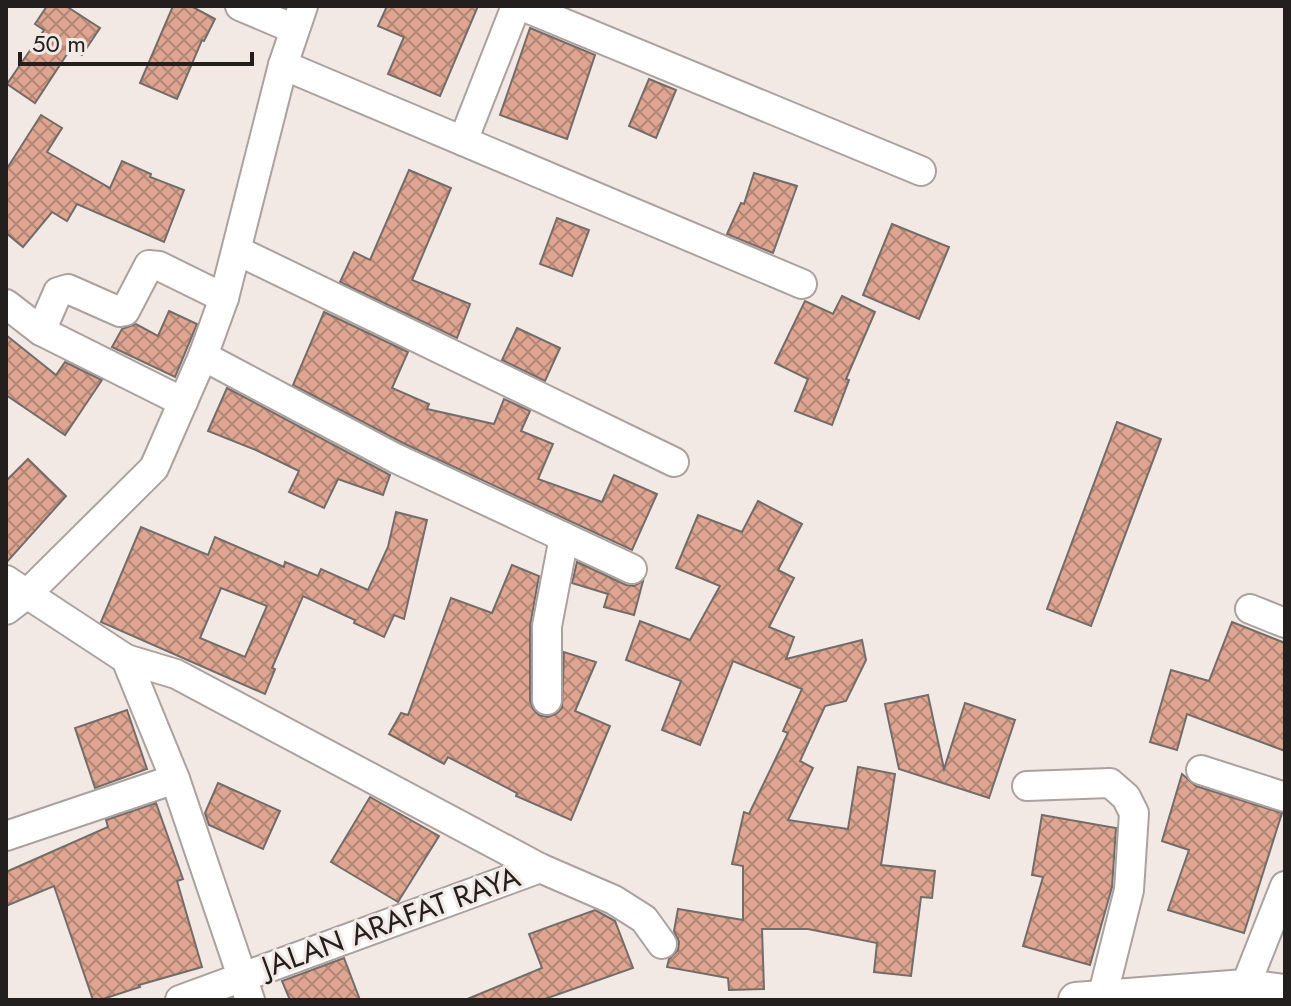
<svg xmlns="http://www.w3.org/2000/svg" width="1291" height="1006" font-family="Jost,sans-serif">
<defs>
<pattern id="building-cross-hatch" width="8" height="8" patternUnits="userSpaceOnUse" patternTransform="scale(2)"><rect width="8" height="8" fill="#dea591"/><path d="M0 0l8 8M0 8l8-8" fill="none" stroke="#b48676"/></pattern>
</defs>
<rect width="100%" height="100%" fill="#f2e9e5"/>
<g fill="url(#building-cross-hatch)" stroke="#746c69" stroke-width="2" fill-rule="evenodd">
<polygon points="47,6 66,6 100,28 82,55 71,48 35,103 7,84 44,30 35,24"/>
<polygon points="173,6 191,6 215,19 204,41 202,40 177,99 140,83"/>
<polygon points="387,6 478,6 440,96 388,74 404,37 378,26"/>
<polygon points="530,28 595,55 567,139 500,115"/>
<polygon points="649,79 676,90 656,138 629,126"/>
<polygon points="41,115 62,128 47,152 110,188 122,161 151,174 150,177 184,190 164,242 77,204 67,221 52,212 23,247 6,233 6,170"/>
<polygon points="409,170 451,188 412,280 470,304 457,338 340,282 354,252 370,260"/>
<polygon points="754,173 797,186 773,253 727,234 741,203 744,204"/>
<polygon points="557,218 589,230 572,276 540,264"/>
<polygon points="892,224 949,247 919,319 863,295"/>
<polygon points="842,296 875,312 846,379 849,380 832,425 795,411 808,379 775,363 805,301 833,314"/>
<polygon points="169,311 197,324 175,377 112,347 122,329 136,324 158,336"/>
<polygon points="324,312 408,352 392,388 429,404 427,409 494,424 504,399 530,411 521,431 553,444 538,479 602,502 614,475 657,494 632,550 403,443 293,385"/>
<polygon points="517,328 560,348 545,381 502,360"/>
<polygon points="6,335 56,375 65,362 102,380 65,435 6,395"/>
<polygon points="227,388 390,475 383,495 338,479 324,508 289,492 299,471 256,450 208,431"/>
<polygon points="1117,422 1161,439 1091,626 1047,609"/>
<polygon points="28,459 66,496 6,563 6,481"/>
<polygon points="758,501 802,524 778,570 794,578 769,627 794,637 786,659 862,640 866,660 846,701 825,706 800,761 813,768 788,820 848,829 858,767 895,774 881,865 935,871 932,898 921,897 911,976 874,972 877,943 808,929 762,929 764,989 729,990 728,978 667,967 669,959 678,950 679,942 674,931 678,909 743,920 743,866 732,864 744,812 749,814 788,733 783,731 802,689 733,661 700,745 662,730 681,681 626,660 640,621 690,640 720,586 676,568 698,515 742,532"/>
<path d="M396 512 427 520 404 619 394 615 384 637 354 623 355 620 303 596 272 668 275 669 265 694 101 622 141 527 208 555 215 537 284 567 285 562 318 576 321 569 368 590 388 547ZM221 588 267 606 245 657 200 638Z"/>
<polygon points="577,562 626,585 634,586 643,581 634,615 604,607 608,594 572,583"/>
<polygon points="512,565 539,576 530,626 530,700 533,709 539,715 548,717 556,714 562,708 564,652 596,662 575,711 610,726 571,820 516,796 517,793 448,757 444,764 389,734 401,713 408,715 451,598 492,613"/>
<polygon points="1232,622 1285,643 1285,751 1187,714 1177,750 1150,742 1171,670 1209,681"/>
<polygon points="928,695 944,769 965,703 1015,720 989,798 899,769 885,704"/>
<polygon points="127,710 147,769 95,788 75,728"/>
<polygon points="1182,774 1196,786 1282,813 1244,933 1168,910 1189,850 1162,841"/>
<polygon points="218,783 280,811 263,849 209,825 205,813"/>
<polygon points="370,797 439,836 398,902 331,862"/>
<polygon points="156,803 183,879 177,881 202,967 139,985 140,987 100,1000 93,1000 54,886 6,906 6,872 108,827 106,820"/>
<polygon points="1042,815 1116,828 1112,887 1090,965 1023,946 1043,877 1032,875"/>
<polygon points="595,910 615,921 633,968 542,1000 465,1000 542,968 529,934"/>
<polygon points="344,958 360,1000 290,1000 282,981"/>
</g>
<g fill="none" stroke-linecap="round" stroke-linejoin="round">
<defs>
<g id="minor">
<polyline points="240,6 294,29"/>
<polyline points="522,6 921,171"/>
<polyline points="283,65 802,284"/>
<polyline points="463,141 516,6"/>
<polyline points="238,251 674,462"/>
<polyline points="6,304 41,331 183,402"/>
<polyline points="41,331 58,292 68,289 120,312 125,311 149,265 159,266 224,298"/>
<polyline points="203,356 395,458 632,569"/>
<polyline points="6,580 27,594 6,610"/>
<polyline points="1250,609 1285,623"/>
<polyline points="126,659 176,674 540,868 614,900 644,919 662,944"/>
<polyline points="547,700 547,626 564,537"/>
<polyline points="1201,770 1285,797"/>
<polyline points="1027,786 1110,783 1126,797 1134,813 1129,890 1102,998"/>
<polyline points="6,836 175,779"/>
<polyline points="1245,987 1285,886"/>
<polyline points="180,1000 540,868"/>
<polyline points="250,1000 175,779 126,659 27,594 154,468 203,356 224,298 283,65 303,6"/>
</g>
<polyline id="tertiary" points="1076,1000 1245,987 1285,992"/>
</defs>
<use href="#minor" stroke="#aba29f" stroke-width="32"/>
<use href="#tertiary" stroke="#aba29f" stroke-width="38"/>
<use href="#minor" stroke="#fff" stroke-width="28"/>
<use href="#tertiary" stroke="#fff" stroke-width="34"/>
</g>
<g text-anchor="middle" stroke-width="6" stroke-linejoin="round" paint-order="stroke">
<g font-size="30" fill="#221f1e" stroke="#f2e9e5">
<text transform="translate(391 922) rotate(-20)" y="10">JALAN ARAFAT RAYA</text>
</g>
</g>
<rect width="1291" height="1006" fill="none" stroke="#221f1e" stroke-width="16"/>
<path d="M20 52v12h232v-12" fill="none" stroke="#221f1e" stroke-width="4"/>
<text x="32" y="52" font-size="24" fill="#221f1e" stroke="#f2e9e5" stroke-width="6" paint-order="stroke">50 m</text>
</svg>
